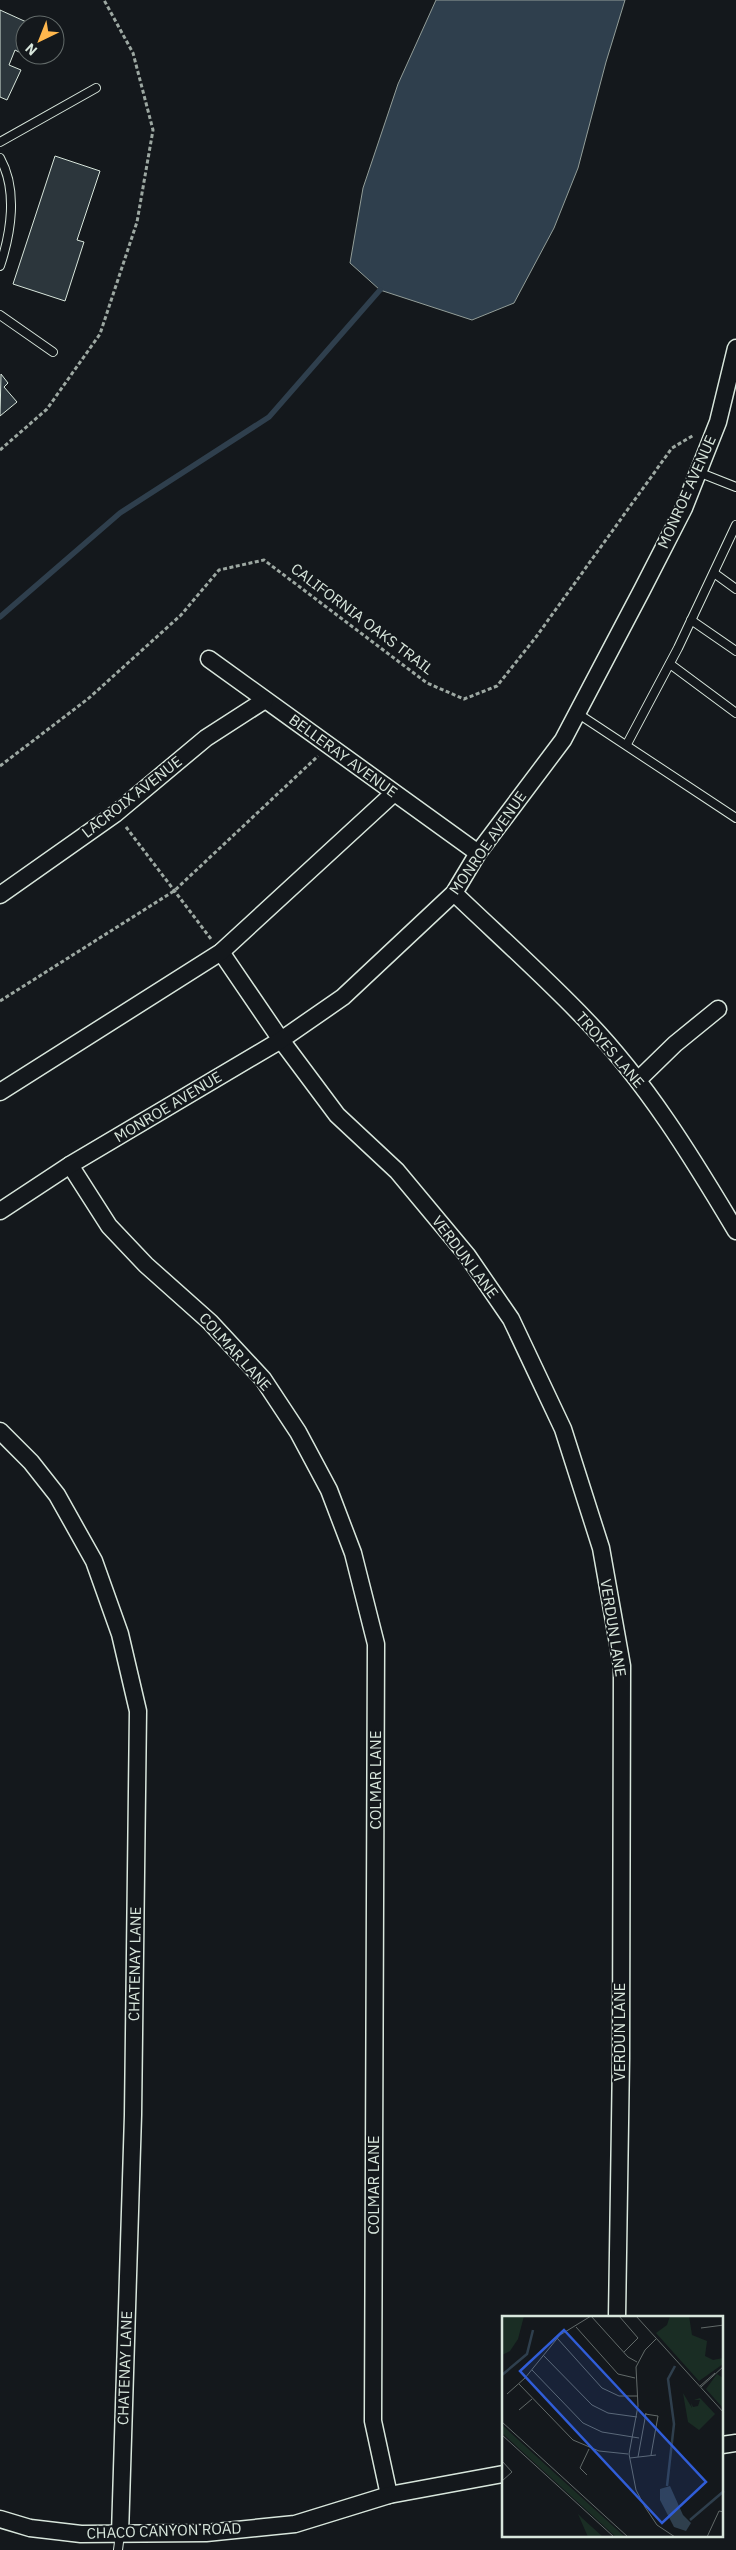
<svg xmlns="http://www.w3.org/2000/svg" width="736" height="2550" font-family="'IBM Plex Sans',sans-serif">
<rect width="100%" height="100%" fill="#14181c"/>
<polygon fill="#2f3f4d" stroke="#939e99" points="436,0 625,0 606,62 578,168 554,228 514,303 472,320 380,290 350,263 363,188 398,84"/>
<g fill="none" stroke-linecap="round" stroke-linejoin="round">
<polyline stroke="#2f3f4d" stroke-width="5.5" points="0,617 120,513 269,417 380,290"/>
</g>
<g fill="#2c363c" stroke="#d8e6dc">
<polygon points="0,10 33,25 25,25 25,55 15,50 9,65 21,70 7,100 0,97"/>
<polygon points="55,156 100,171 77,240 84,242 65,301 13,284"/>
<polygon points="1,374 8,383 4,387 17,402 0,416"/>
</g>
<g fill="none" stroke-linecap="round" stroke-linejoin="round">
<defs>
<g id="lane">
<polyline points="0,142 96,88"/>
<path d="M0 158C18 190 11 233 0 266"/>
<polyline points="0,315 53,352"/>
<polyline points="698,472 736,487"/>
<polyline points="714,573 736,589"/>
<polyline points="691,620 736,651"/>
<polyline points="670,664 736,713"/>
<polyline points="577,713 736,818"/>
<polyline points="627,744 678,648 736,525"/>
<polyline points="118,2550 120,2534"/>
</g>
<g id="street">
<polyline points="209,659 478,853"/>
<path d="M454 893C498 935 544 976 586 1020 646 1082 692 1157 736 1231"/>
<polyline points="0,895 115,814 206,738 265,700"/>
<polyline points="221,952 281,1040 337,1115 397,1171 467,1255 511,1319 563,1429 601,1548 622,1666 621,2058 617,2318"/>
<polyline points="638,1080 675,1044 718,1009"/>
<polyline points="0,1092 221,952 394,793"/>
<polyline points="70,1165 109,1226 146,1265 210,1322 263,1379 298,1432 329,1490 353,1553 376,1644 373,2421 389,2495"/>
<polyline points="0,1211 70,1165 281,1040 343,997 454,893 478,853 563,740 642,590 684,508 718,422 736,348"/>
<polyline points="0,1431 31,1462 57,1495 94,1561 120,1634 138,1711 133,2115 120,2534"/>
<polyline points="722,2445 736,2443"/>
<polyline points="0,2519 30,2528 81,2534 206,2533 295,2524 389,2495 503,2474"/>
</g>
</defs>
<use href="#lane" stroke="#d8e6dc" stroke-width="10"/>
<use href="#street" stroke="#d8e6dc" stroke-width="19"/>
<g stroke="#9da8a2" stroke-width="3" stroke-dasharray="4 2.5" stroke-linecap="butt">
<polyline points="0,450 47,409 100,334 137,222 153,130 133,53 104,0"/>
<polyline points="0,766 89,698 181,615 219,570 264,560 427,683 464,699 497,686 536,637 672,448 694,435"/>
<polyline points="126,827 211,939"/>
<polyline points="0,1001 174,891 318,756"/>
</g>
<use href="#lane" stroke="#14181c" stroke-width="8"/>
<use href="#street" stroke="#14181c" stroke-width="16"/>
</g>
<g text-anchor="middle" stroke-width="4" stroke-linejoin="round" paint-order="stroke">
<g font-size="15" fill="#d8e6dc" stroke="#14181c">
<text transform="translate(687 492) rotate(-66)" y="5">MONROE AVENUE</text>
<text transform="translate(362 619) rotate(37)" y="5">CALIFORNIA OAKS TRAIL</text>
<text transform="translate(343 756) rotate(36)" y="5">BELLERAY AVENUE</text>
<text transform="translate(132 797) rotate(-38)" y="5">LACROIX AVENUE</text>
<text transform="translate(488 843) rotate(-55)" y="5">MONROE AVENUE</text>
<text transform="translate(610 1050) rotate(49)" y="5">TROYES LANE</text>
<text transform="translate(168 1107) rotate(-31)" y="5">MONROE AVENUE</text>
<text transform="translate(465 1257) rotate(53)" y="5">VERDUN LANE</text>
<text transform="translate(235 1352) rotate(48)" y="5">COLMAR LANE</text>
<text transform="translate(613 1628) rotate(81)" y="5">VERDUN LANE</text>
<text transform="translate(376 1780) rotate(-90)" y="5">COLMAR LANE</text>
<text transform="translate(135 1964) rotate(-89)" y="5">CHATENAY LANE</text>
<text transform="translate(620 2032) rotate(-90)" y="5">VERDUN LANE</text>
<text transform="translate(374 2185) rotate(-90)" y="5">COLMAR LANE</text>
<text transform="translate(125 2368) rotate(-88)" y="5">CHATENAY LANE</text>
<text transform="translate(164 2531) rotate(-2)" y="5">CHACO CANYON ROAD</text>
</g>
</g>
<g transform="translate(502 2316)">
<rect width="221" height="221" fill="#14181c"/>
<path d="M0 0H22L16 23 8 35 0 39ZM168 0H187L190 19 205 25 203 40 211 44 221 42V48L197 65 154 17 165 9ZM215 58 221 62V92L204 73ZM181 77 190 92 189 87 191 91 196 90 198 84H192L198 82 213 98 197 114 186 106ZM0 109 123 221H114L0 117ZM76 198 80 202 101 221H86Z" fill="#1a2d24"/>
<path d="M168 170 181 199 189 207 184 215 172 211 158 184V173Z" fill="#2f3f4d"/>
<path fill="none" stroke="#2f3f4d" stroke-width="2.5" d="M0 59 25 38 31 14M165 170 172 108 166 63 173 50M188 204 222 175"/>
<path fill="none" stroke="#626a69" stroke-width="1" d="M89 0 126 41 135 46M117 0 136 22 122 36M134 0 222 97M74 11 116 58 133 62M199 12 222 9M55 22 100 72 117 80H136M154 23 143 34 134 51 136 90 127 138 134 174 143 191 155 209 173 221M41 39 90 89 106 97 135 101M30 54 81 107 100 116 137 122M17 68 71 124 97 135 126 138M198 70 213 57M199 71 222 50M5 78 23 62 58 19 89 0M17 94 30 83M143 98 156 100 149 139M0 106 126 221M0 119 112 221M136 141 144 97M128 142 154 139M0 145 10 156 0 165M85 159 78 152 87 133M205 221 217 195 222 196"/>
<path fill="#305dd8" fill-opacity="0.15" stroke="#305dd8" stroke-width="2.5" d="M62 14 204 166 160 207 18 55Z"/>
<rect width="221" height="221" fill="none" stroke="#d8e6dc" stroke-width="2.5"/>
</g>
<g transform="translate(40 40) rotate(223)"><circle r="24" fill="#14181c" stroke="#626a69"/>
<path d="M0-4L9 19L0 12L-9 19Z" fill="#ffb74d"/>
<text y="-8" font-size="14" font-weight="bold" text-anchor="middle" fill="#d8e6dc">N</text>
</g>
</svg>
